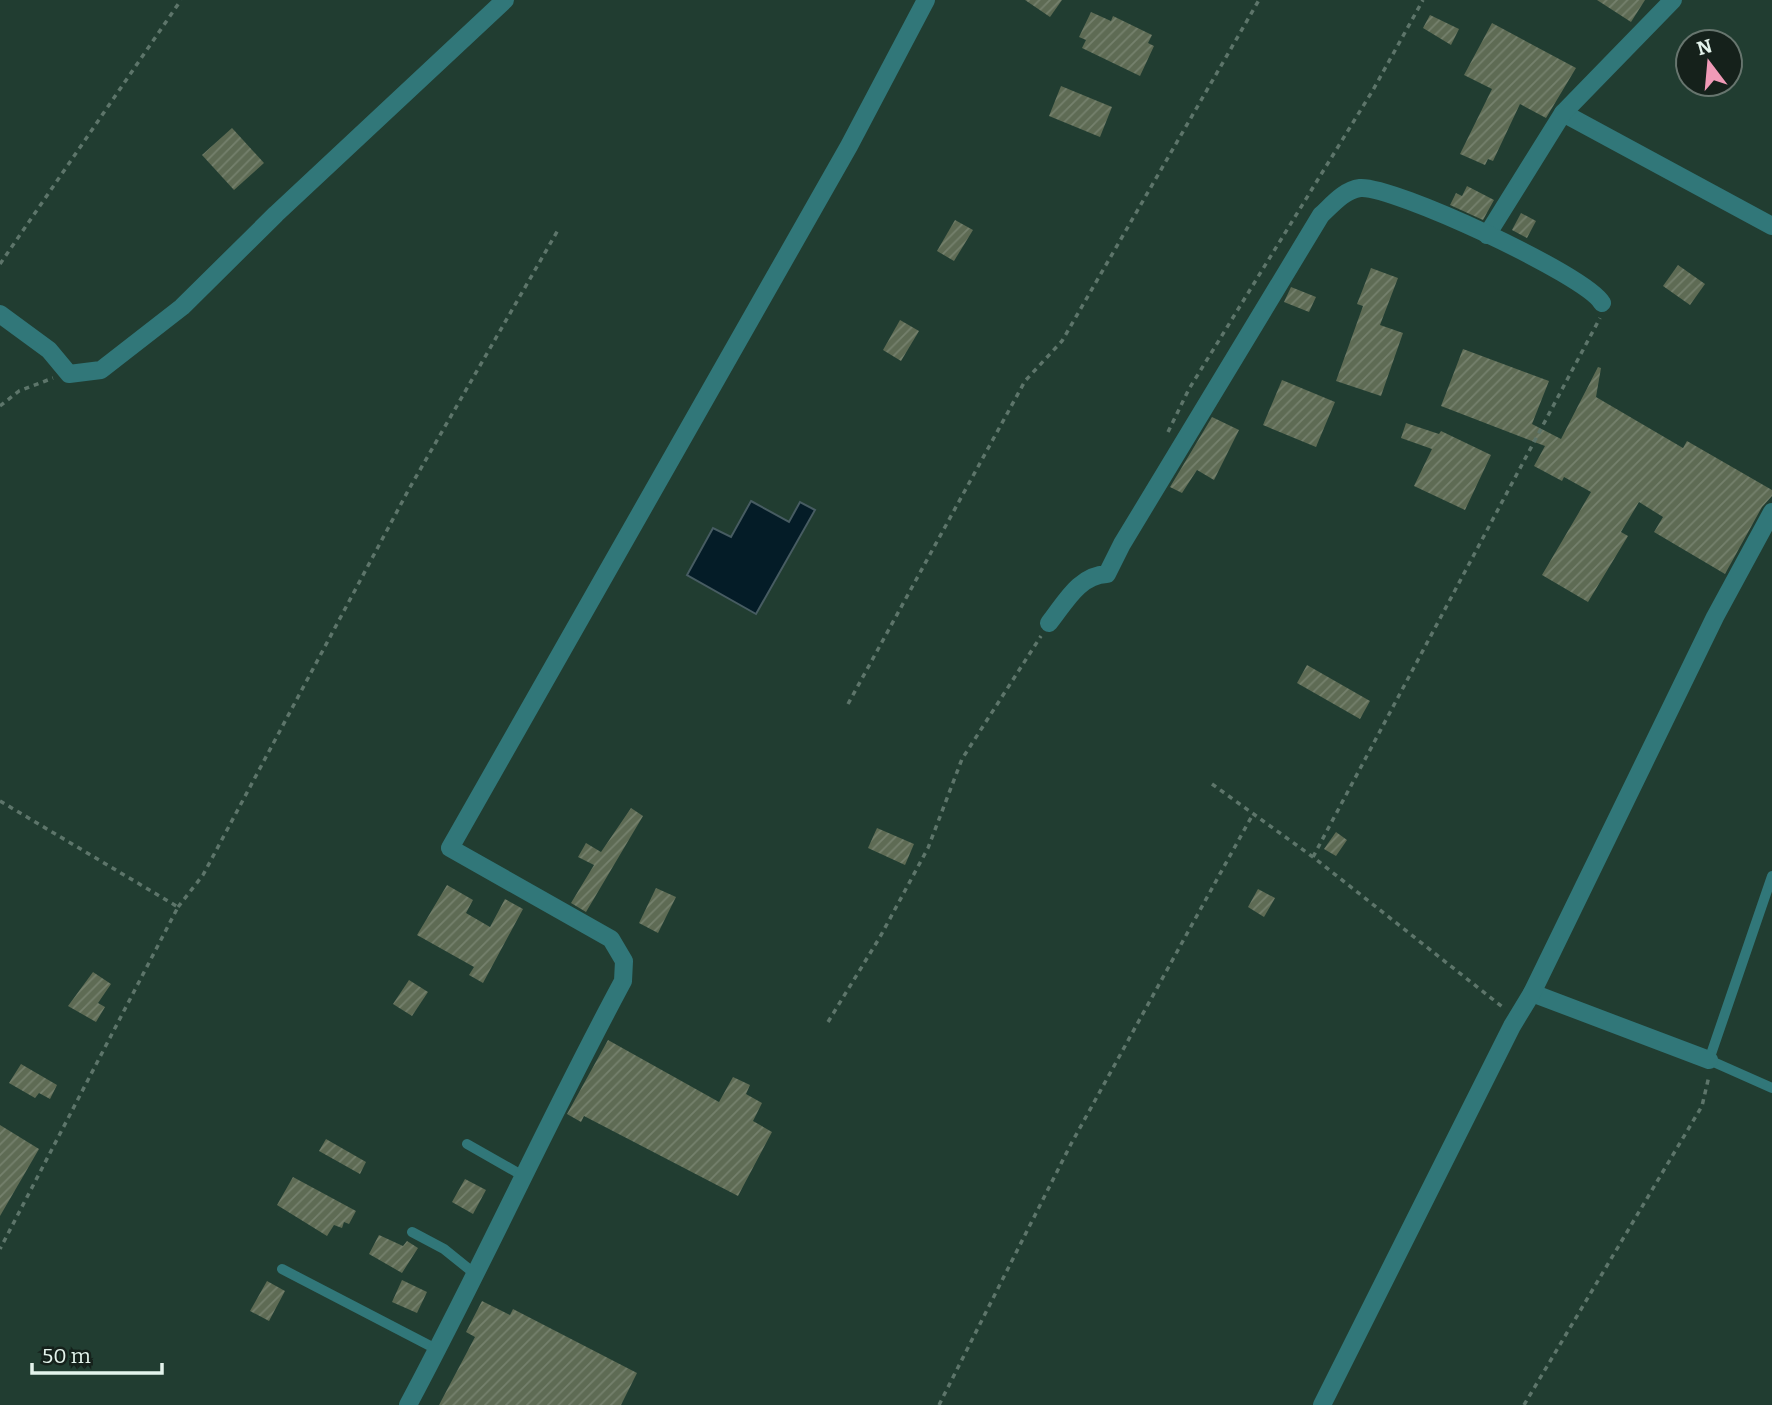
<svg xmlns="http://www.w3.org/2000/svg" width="1772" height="1405" font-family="Bitter,serif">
<defs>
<pattern id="building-hatch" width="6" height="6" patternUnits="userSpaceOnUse" patternTransform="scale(1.75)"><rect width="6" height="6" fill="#5e6b54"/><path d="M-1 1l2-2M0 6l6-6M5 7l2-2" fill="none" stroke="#75816d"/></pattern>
</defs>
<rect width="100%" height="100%" fill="#213d31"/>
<polygon fill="#041c27" stroke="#475c62" stroke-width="2" points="751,501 789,522 800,502 815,510 756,614 687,575 713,528 731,537"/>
<g fill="url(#building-hatch)">
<polygon points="1025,0 1062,0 1050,17"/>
<polygon points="1597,0 1645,0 1631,22"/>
<polygon points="1091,12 1111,21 1113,16 1152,35 1148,43 1154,46 1140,76 1082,48 1086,40 1079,37"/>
<polygon points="1430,15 1459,29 1451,45 1423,28"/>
<polygon points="1492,23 1576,68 1546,118 1520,104 1493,161 1488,159 1485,165 1460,154 1492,89 1464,75"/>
<polygon points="1061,86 1112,107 1100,137 1049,116"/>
<polygon points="232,128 264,163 234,190 202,155"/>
<polygon points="1467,186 1494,200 1483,220 1450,205 1456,193 1462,196"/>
<polygon points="1521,213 1536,221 1527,238 1512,230"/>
<polygon points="955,220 973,230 954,261 937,251"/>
<polygon points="1678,265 1705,284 1690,305 1663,286"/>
<polygon points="1371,268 1398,278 1380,325 1403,333 1381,396 1336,381 1363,306 1357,304"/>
<polygon points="1291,287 1316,297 1309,312 1284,302"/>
<polygon points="900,320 919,331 901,361 883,350"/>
<polygon points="1463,349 1549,381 1532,424 1561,439 1598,367 1601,368 1596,397 1683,448 1687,441 1772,490 1772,496 1762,507 1725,574 1654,532 1663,517 1639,502 1621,532 1628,536 1588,602 1542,575 1591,492 1564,477 1562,481 1534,466 1545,446 1441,406"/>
<polygon points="1282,380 1335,402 1316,447 1263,425"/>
<polygon points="1212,417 1239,430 1214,480 1197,470 1182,493 1170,487"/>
<polygon points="1406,423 1439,434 1441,431 1491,455 1465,510 1414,486 1432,449 1401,438"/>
<polygon points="1307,665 1370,701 1360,719 1297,683"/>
<polygon points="631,808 643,816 586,912 571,903 594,865 578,857 586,843 601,852"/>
<polygon points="877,828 914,844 905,865 868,848"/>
<polygon points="1336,832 1347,840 1336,856 1324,849"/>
<polygon points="447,885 473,900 466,913 490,927 505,899 523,909 483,983 469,975 474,967 417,935"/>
<polygon points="656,888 676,897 658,933 639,923"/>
<polygon points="1258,889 1275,898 1264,917 1248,907"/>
<polygon points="93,972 111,984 98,1003 105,1007 96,1022 68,1006"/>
<polygon points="409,980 428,992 412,1016 393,1004"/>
<polygon points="608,1040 719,1102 733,1077 750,1085 746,1094 762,1103 753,1121 772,1132 738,1196 584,1116 581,1122 567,1114"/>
<polygon points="21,1064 57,1085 50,1099 39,1093 35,1098 9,1083"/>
<polygon points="0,1125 39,1149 0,1216"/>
<polygon points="326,1139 366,1162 360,1174 319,1151"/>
<polygon points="293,1177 356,1211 349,1224 344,1222 342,1228 334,1225 327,1236 277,1205"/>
<polygon points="465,1179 486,1190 473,1214 452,1202"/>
<polygon points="379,1235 403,1246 407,1241 418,1248 402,1273 369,1254"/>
<polygon points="402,1280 427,1292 417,1313 392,1302"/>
<polygon points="267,1281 285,1291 269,1321 250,1311"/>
<polygon points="482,1301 510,1315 513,1309 637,1373 621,1405 439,1405 475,1337 466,1332"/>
</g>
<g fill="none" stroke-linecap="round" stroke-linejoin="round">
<g stroke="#5d756a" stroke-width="3.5" stroke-dasharray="5 5" stroke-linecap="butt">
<polyline points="0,264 181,0"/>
<polyline points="0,406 19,391 53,378"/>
<polyline points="1168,432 1189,389 1373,90 1423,0"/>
<polyline points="848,704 1025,381 1062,341 1259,0"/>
<polyline points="1212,784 1313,857 1505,1009"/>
<polyline points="0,801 178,907 0,1249"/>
<polyline points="1313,857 1600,318"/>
<polyline points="178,907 203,875 409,489 558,230"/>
<polyline points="828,1022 880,937 928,848 962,759 1041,636"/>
<polyline points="939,1405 1071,1144 1253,814"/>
<polyline points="1524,1405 1702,1106 1709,1076"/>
</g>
<g stroke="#317779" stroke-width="10">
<polyline points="1772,876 1709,1060 1772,1088"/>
<polyline points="467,1144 525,1177"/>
<polyline points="412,1232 444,1249 475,1274"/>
<polyline points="282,1269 438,1350"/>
</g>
<g stroke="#317779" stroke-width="18">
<polyline points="1563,113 1772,226"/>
<polyline points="1487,235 1563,113 1673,0"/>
<polyline points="0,314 49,350 69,374 101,370 182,307 276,214 505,0"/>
<path d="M1049 623C1065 603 1079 575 1107 574L1122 544 1321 215C1332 205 1344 190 1360 188 1392 185 1586 275 1602 303"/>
<polyline points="1532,993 1709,1060"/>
<path d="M408 1405C483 1265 548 1120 623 981L624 961 611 939 450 848 849 146 926 0"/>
<polyline points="1322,1405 1512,1026 1532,993 1715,617 1772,512"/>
</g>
</g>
<g transform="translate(1709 63) rotate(344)"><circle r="33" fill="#15211b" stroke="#67756e" stroke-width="2"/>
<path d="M0-5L12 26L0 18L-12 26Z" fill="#f09ab7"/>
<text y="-10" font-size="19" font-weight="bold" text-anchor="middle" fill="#e3f3eb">N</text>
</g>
<path d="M32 1363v10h130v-10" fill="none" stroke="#e3f3eb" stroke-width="3.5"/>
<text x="42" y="1363" font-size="21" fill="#e3f3eb" stroke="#15211b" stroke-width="5" paint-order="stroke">50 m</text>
</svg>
